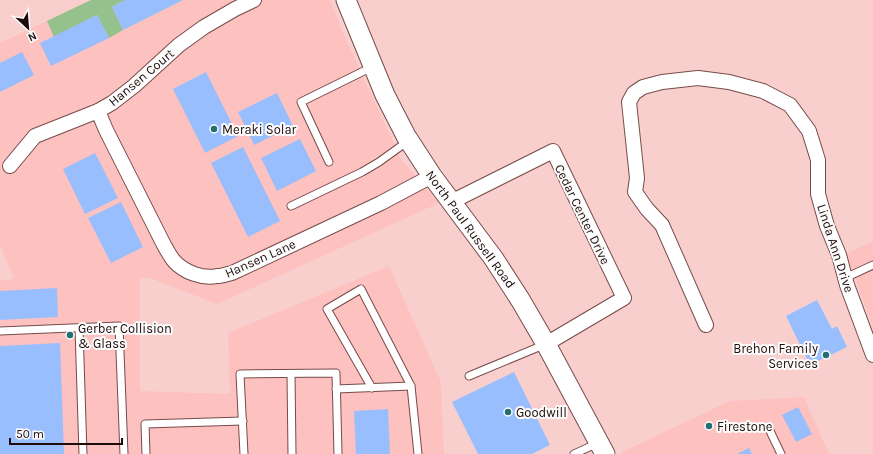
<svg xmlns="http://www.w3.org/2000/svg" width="873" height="454" font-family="Karla,sans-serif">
<rect width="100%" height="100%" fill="#f9cfce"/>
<g fill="#fdc1bf">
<polygon points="91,0 330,0 343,33 401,159 439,203 217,304 150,278 140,278 140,391 230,394 228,333 389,266 441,382 444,454 0,454 0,280 14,279 0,245 0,43"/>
<polygon points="873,241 873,327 846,254"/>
<polygon points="804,397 829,454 623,454 622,452 730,401"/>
</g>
<polygon fill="#94c18c" points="91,0 125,0 112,7 123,30 109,38 97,15 54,37 47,21"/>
<g fill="#98befe">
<polygon points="125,0 183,0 123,30 112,7"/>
<polygon points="97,15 109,38 51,66 40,43"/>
<polygon points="22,52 34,75 0,92 0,63"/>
<polygon points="206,72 238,136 205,153 173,89"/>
<polygon points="277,93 293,126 254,145 238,112"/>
<polygon points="300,139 316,171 277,191 261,158"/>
<polygon points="243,147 280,221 248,237 211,163"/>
<polygon points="95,153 118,198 85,214 63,169"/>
<polygon points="121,202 143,247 111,263 88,218"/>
<polygon points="57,288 58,317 0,320 0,291"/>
<polygon points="817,300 832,329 837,326 847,347 810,365 786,316"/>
<polygon points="60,343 64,454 0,454 0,346"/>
<polygon points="514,372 550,445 532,454 478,454 452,402"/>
<polygon points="798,407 812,434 796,442 782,415"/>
<polygon points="388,409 390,454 356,454 354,411"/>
<polygon points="749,448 752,454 737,454"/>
</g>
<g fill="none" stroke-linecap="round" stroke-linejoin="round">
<defs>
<g id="lane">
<polyline points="329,162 301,102 372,67"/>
<polyline points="291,206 362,172 379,162 408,141"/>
<polyline points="845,278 873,265"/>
<polyline points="79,328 83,454"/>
<polyline points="0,331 119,326 124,454"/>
<polyline points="291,374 292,454"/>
<polyline points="469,376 546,344"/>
<polyline points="372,388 327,309 361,289 411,386 418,454"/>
<polyline points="336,389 411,386"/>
<polyline points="770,431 781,454"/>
<polyline points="146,454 145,424 243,421"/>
<polyline points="244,454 240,374 336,373 338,454"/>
<polyline points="574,454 598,443"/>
</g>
<g id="street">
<path d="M98 111 106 130 164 245C167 250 170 256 174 261 184 272 202 279 217 276 222 276 227 274 232 273L381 203 432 176"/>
<polyline points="10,166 35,136 98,111 112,103 134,86 179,45 204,27 235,9 254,0"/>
<polyline points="451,202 553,151 624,298 546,344"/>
<polyline points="706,325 662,225 647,209 635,192 637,178 629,102 634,93 643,87 662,82 698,78 729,82 763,91 790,105 809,131 818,160 818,194 827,226 839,255 847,285 873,355"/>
</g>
<polyline id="secondary" points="346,0 385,95 406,136 432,176 494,259 521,301 546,344 605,454"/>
</defs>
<use href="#lane" stroke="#764b4a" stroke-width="9"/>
<use href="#street" stroke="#764b4a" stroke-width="16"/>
<use href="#secondary" stroke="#764b4a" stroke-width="21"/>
<use href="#lane" stroke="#fff" stroke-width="7"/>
<use href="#street" stroke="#fff" stroke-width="14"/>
<use href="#secondary" stroke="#fff" stroke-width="19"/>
</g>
<g fill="#236e73" stroke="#fcfcfc" stroke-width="1.5">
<circle cx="214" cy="129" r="4"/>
<circle cx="70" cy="335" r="4"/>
<circle cx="826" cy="355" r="4"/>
<circle cx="508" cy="412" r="4"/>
<circle cx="709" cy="426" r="4"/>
</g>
<g text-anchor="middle" stroke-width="4" stroke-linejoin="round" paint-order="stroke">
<g font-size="13" fill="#1d0c0b" stroke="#fcfcfc">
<text transform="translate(141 77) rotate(-40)" y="5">Hansen Court</text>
<text transform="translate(583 214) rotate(64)" y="5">Cedar Center Drive</text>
<text transform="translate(471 229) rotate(54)" y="5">North Paul Russell Road</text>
<text transform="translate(836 248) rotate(72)" y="5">Linda Ann Drive</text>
<text transform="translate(260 258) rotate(-24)" y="5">Hansen Lane</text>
</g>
<g font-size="13" fill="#1d0c0b" stroke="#fcfcfc" text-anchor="start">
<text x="222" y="134">Meraki Solar</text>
<text x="78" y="333">Gerber Collision<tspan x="78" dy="15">&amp; Glass</tspan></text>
<text x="818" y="353" text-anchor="end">Brehon Family<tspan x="818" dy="15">Services</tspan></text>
<text x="516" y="417">Goodwill</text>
<text x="717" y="431">Firestone</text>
</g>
</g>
<g transform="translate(28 28) rotate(154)" stroke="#fcfcfc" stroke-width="3" paint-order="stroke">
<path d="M0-3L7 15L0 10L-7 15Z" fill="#1d0c0b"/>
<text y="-6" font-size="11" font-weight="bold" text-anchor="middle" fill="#1d0c0b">N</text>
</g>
<path d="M10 438v6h112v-6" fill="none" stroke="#1d0c0b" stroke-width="2"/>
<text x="16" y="438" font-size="12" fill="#1d0c0b" stroke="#fcfcfc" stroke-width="3" paint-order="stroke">50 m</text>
</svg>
